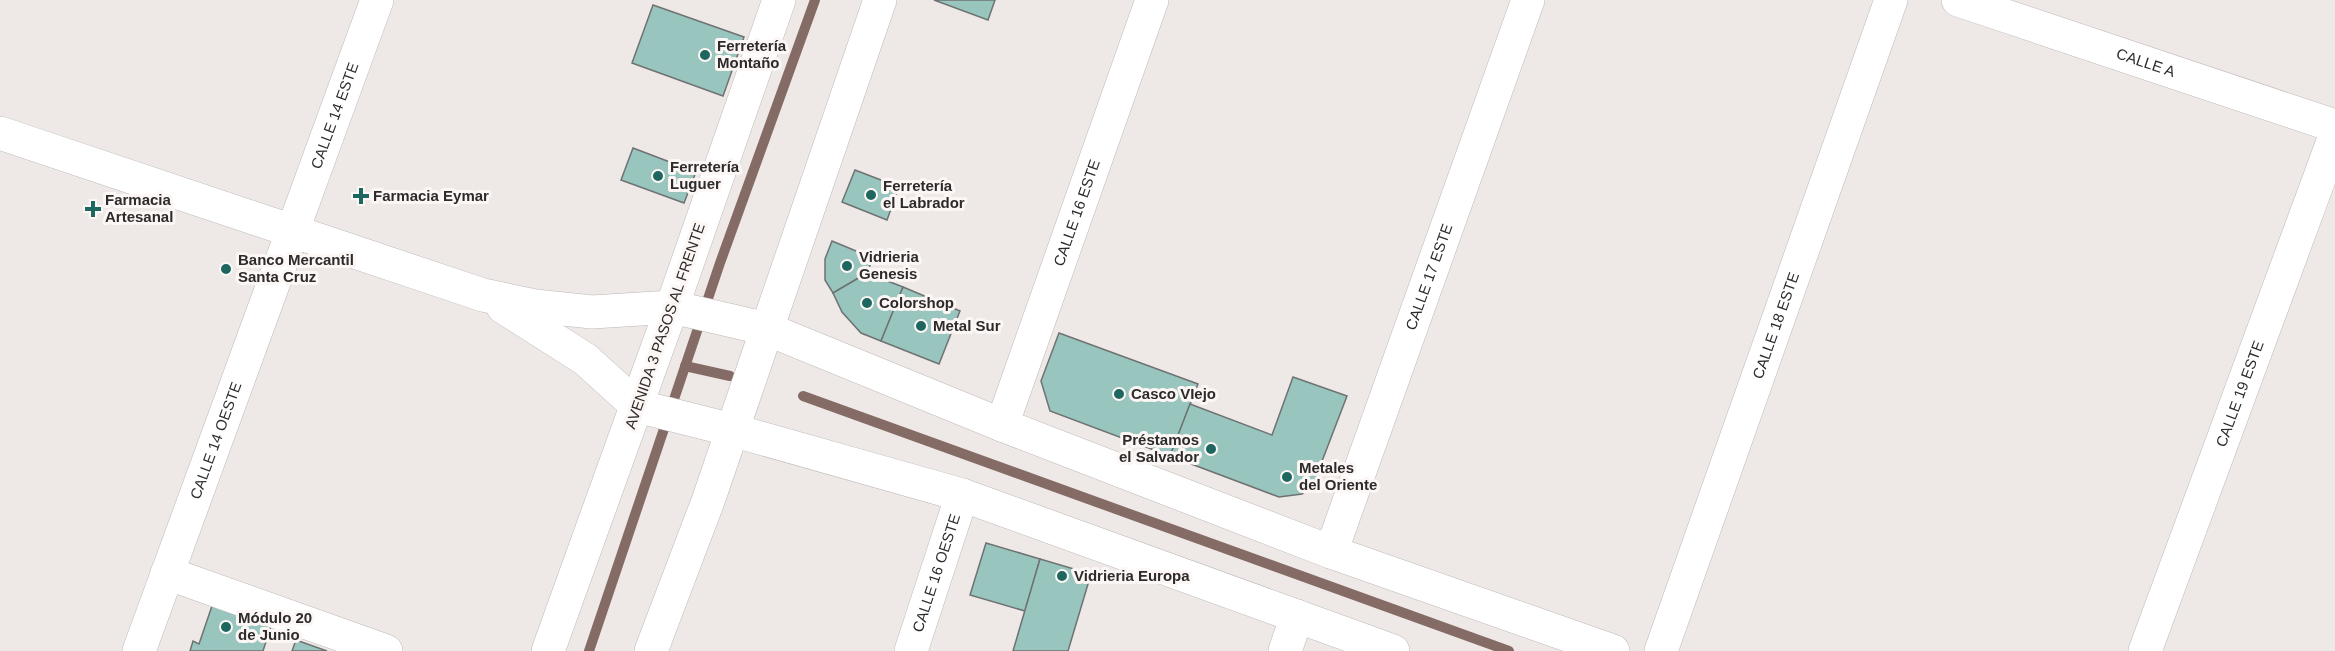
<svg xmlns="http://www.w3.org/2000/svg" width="2335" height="651" font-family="Helvetica,sans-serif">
<rect width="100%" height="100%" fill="#eee8e7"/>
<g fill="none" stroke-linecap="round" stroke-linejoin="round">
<g stroke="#856b65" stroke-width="10">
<polyline points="685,366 730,376"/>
<polyline points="803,396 1509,651"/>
<polyline points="589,651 720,263 815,0"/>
</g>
</g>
<g fill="#99c5bf" stroke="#6e7372" stroke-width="1.5">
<polygon points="934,0 995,0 988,20"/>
<polygon points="653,5 744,37 723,96 632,63"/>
<polygon points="633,148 696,172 684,203 621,180"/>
<polygon points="855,170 899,187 887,220 842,202"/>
<polygon points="832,241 873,258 867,273 833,293 825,280 825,259"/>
<polygon points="867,273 903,287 881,341 861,333 842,312 833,293"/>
<polygon points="903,287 960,311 939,364 881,341"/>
<polygon points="1059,333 1198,384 1170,456 1050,411 1041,381"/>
<polygon points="1293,377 1347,396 1314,482 1302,494 1279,497 1170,456 1190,404 1272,435"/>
<polygon points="986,543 1040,559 1025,611 970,595"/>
<polygon points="1040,559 1091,574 1068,651 1013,651"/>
<polygon points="213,603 272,623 263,651 190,651 193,641 199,644"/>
<polygon points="296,640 327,651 292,651"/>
</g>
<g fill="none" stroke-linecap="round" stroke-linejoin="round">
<defs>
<g id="minor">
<path id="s1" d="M1958 0 2335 126"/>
<path id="s2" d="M1002 425 1152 0"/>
<path id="s3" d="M1331 552 1528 0"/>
<polyline points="167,573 386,651"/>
<path id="s4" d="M139 651 377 0"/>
<path id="s5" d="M911 651 962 495"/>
<polyline points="1285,651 1297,616"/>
<path id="s6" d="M1661 651 1891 0"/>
<path id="s7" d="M2145 651 2335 136"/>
</g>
<g id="tertiary">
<polyline points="0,133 483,295 535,306 592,312 672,307 779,0"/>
<polyline points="503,307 585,359 637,406"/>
<polyline points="767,329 880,0"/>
</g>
<g id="secondary">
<polyline points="637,406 732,430 962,495 1393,651"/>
<polyline points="548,651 672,307 767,329 1002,425 1331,552 1613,651"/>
<polyline points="651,651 708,501 767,329"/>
</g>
</defs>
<use href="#minor" stroke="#beb9b7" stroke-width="34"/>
<use href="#tertiary" stroke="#beb9b7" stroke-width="34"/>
<use href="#secondary" stroke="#beb9b7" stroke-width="34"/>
<use href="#minor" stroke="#fff" stroke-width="33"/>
<use href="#tertiary" stroke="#fff" stroke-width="33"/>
<use href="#secondary" stroke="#fff" stroke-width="33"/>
</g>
<g fill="#1d6760" stroke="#fcf6f4" stroke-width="2">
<circle cx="705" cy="55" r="6"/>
<circle cx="658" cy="176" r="6"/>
<circle cx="871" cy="195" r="6"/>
<path d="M358 187h6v6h6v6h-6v6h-6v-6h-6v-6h6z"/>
<path d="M90 200h6v6h6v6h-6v6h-6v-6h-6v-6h6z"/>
<circle cx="847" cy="266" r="6"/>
<circle cx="226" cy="269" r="6"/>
<circle cx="867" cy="303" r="6"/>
<circle cx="921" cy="326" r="6"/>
<circle cx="1119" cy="394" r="6"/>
<circle cx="1211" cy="449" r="6"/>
<circle cx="1287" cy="477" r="6"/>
<circle cx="1062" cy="576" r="6"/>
<circle cx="226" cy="627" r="6"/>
</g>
<g text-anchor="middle" stroke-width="6" stroke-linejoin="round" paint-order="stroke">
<g font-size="15" font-weight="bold" fill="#2d2b2b" stroke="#fcf6f4" text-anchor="start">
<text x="717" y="51">Ferretería<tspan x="717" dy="17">Montaño</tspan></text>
<text x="670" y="172">Ferretería<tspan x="670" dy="17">Luguer</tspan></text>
<text x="883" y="191">Ferretería<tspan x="883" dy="17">el Labrador</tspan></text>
<text x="373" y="201">Farmacia Eymar</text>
<text x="105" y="205">Farmacia<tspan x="105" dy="17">Artesanal</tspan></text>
<text x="859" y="262">Vidrieria<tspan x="859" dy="17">Genesis</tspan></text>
<text x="238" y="265">Banco Mercantil<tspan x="238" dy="17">Santa Cruz</tspan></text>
<text x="879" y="308">Colorshop</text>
<text x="933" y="331">Metal Sur</text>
<text x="1131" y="399">Casco VIejo</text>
<text x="1199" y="445" text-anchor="end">Préstamos<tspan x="1199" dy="17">el Salvador</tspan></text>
<text x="1299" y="473">Metales<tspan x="1299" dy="17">del Oriente</tspan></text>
<text x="1074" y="581">Vidrieria Europa</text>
<text x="238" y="623">Módulo 20<tspan x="238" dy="17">de Junio</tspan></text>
</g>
<g font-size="15" fill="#2d2b2b" stroke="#fcf6f4">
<text dy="5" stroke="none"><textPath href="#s1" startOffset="198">CALLE A</textPath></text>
<text dy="5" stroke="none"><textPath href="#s4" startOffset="570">CALLE 14 ESTE</textPath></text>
<text dy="5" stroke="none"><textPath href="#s2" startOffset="225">CALLE 16 ESTE</textPath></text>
<text dy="5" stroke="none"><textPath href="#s3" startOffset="292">CALLE 17 ESTE</textPath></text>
<text transform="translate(665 326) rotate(-71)" y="5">AVENIDA 3 PASOS AL FRENTE</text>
<text dy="5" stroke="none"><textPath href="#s6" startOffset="345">CALLE 18 ESTE</textPath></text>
<text dy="5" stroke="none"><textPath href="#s7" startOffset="274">CALLE 19 ESTE</textPath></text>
<text dy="5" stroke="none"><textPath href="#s4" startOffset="224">CALLE 14 OESTE</textPath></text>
<text dy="5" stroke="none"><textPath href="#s5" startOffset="82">CALLE 16 OESTE</textPath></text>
</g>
</g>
</svg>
